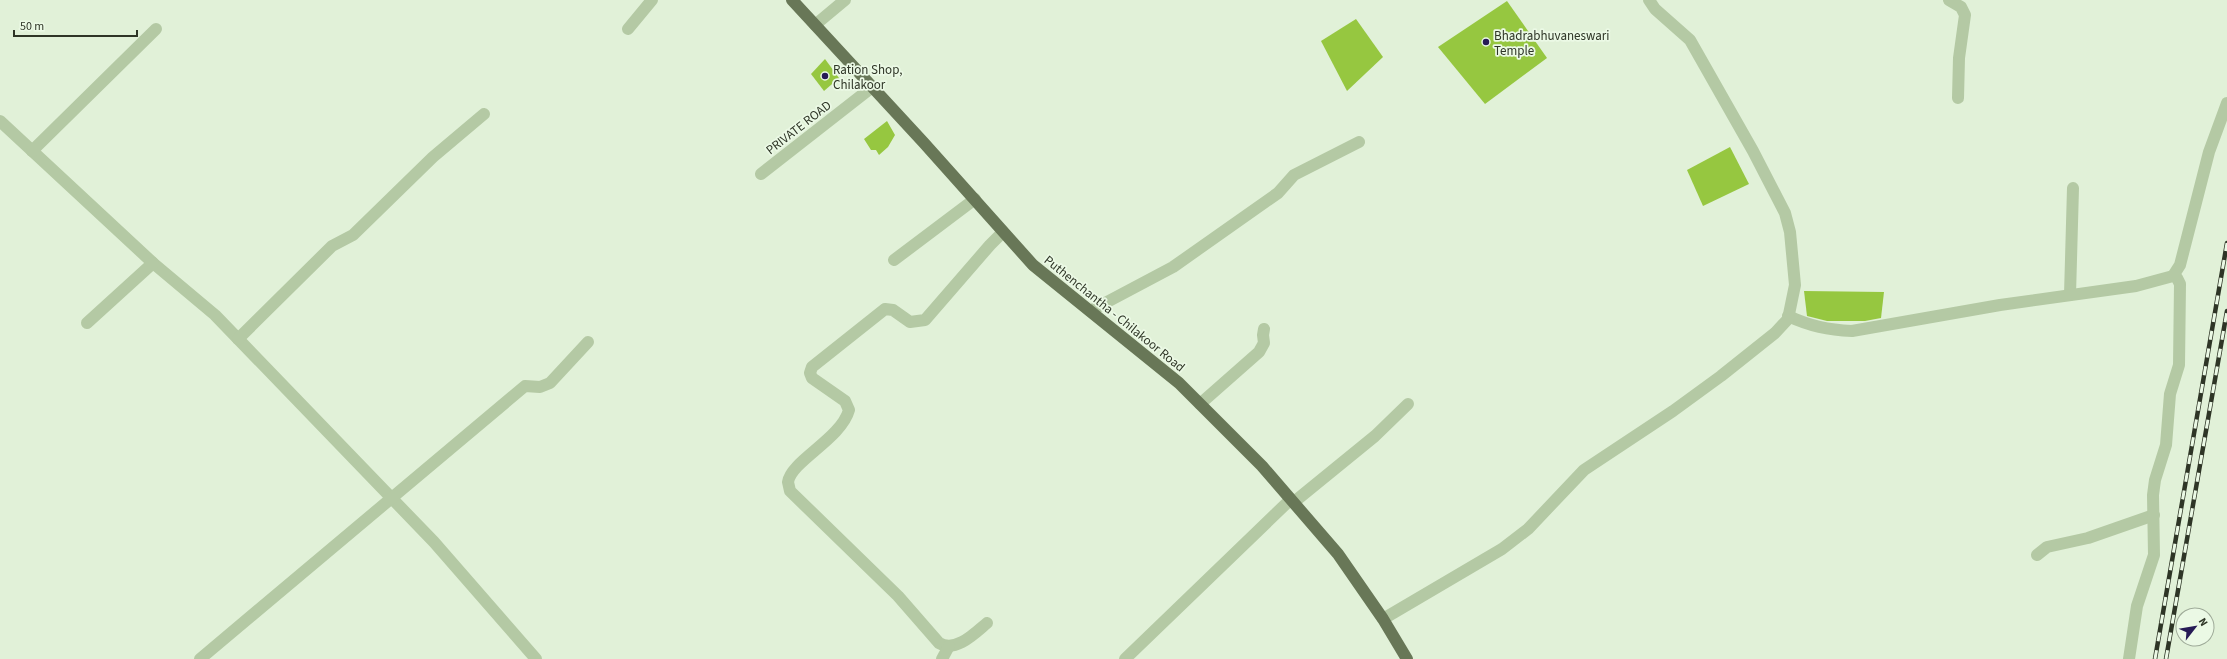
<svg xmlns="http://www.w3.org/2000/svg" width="2227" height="659" font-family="'Source Sans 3',sans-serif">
<rect width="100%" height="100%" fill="#e1f1d8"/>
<g fill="#96c740">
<polygon points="1507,1 1547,58 1485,104 1438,47"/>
<polygon points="1356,19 1383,57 1347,91 1321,41"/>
<polygon points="825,59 839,78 824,91 811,74"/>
<polygon points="887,121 895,135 888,147 879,155 876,150 871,150 864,139"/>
<polygon points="1730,147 1749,184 1703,206 1687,170"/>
<polygon points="1804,291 1884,292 1881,318 1865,321 1827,321 1807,316"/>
</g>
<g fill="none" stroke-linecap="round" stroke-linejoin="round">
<g stroke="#b4c9a4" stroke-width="12">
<polyline points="1949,0 1961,7 1965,15 1959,58 1958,98"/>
<polyline points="815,25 845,0"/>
<polyline points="628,29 652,0"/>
<polyline points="0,121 153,263 215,315 434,542 536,659"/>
<polyline points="32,151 156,29"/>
<polyline points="761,174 871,88"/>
<polyline points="894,260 975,199"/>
<polyline points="2070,295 2073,188"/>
<polyline points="1090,311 1173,267 1278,193 1294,175 1359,142"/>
<path d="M1788 316C1810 326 1828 330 1852 331L2000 305 2136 286 2173 276"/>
<polyline points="87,323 153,263"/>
<polyline points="238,339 332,246 353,235 433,157 484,114"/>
<polyline points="1200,404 1259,352 1264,343 1263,335 1264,329"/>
<polyline points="1294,502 1375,436 1408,404"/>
<polyline points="2037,555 2047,547 2088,538 2154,515"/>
<polyline points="1383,619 1502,549 1528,529 1584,470 1673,411 1721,376 1775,333 1788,319 1795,285 1790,232 1785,213 1753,151 1690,40 1655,9 1649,0"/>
<path d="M987 623C975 633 956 653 939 643L898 596 790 491 788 482C791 461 841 439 849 410L845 401 812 378 810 373 812 367 885 309 893 310 910 322 925 320 990 245 1003 232"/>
<polyline points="200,659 525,386 540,387 550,383 588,342"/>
<polyline points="942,659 949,646"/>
<polyline points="1125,659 1291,499"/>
<polyline points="2129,659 2137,606 2154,555 2153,495 2155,480 2166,445 2170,394 2179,365 2180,284 2177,278 2173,276 2180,265 2209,152 2227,103"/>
</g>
<polyline stroke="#687757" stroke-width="12" points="792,0 924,143 1033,265 1179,383 1262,466 1338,554 1383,619 1407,659"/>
<defs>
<g id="rail">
<polyline points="2155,659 2227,243"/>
<polyline points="2166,659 2227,311"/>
</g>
</defs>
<use href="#rail" stroke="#2e3526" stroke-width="4.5"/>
<use href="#rail" stroke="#ebf9e5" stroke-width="3" stroke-dasharray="9" stroke-linecap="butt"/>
</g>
<g fill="#261b56" stroke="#ebf9e5" stroke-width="1.5">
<circle cx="1486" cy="42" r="4"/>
<circle cx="825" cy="76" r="4"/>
</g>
<g text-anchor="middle" stroke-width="3.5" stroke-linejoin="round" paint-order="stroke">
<g font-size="13" fill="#2e3526" stroke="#ebf9e5" text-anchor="start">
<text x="1494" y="40">Bhadrabhuvaneswari<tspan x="1494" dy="15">Temple</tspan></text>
<text x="833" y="74">Ration Shop,<tspan x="833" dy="15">Chilakoor</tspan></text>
</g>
<g font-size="13" fill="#2e3526" stroke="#ebf9e5">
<text transform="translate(798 127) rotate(-38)" y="5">PRIVATE ROAD</text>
<text transform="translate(1115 313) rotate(39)" y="5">Puthenchantha - Chilakoor Road</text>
</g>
</g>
<g transform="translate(2195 627) rotate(59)"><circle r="19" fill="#ebf9e5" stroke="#9fab99"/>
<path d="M0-3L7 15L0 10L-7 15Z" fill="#261b56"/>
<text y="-6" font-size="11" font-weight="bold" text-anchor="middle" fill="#2e3526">N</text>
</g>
<path d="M14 30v6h123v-6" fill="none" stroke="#2e3526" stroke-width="2"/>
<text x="20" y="30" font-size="12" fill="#2e3526" stroke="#ebf9e5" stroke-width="3" paint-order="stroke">50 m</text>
</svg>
